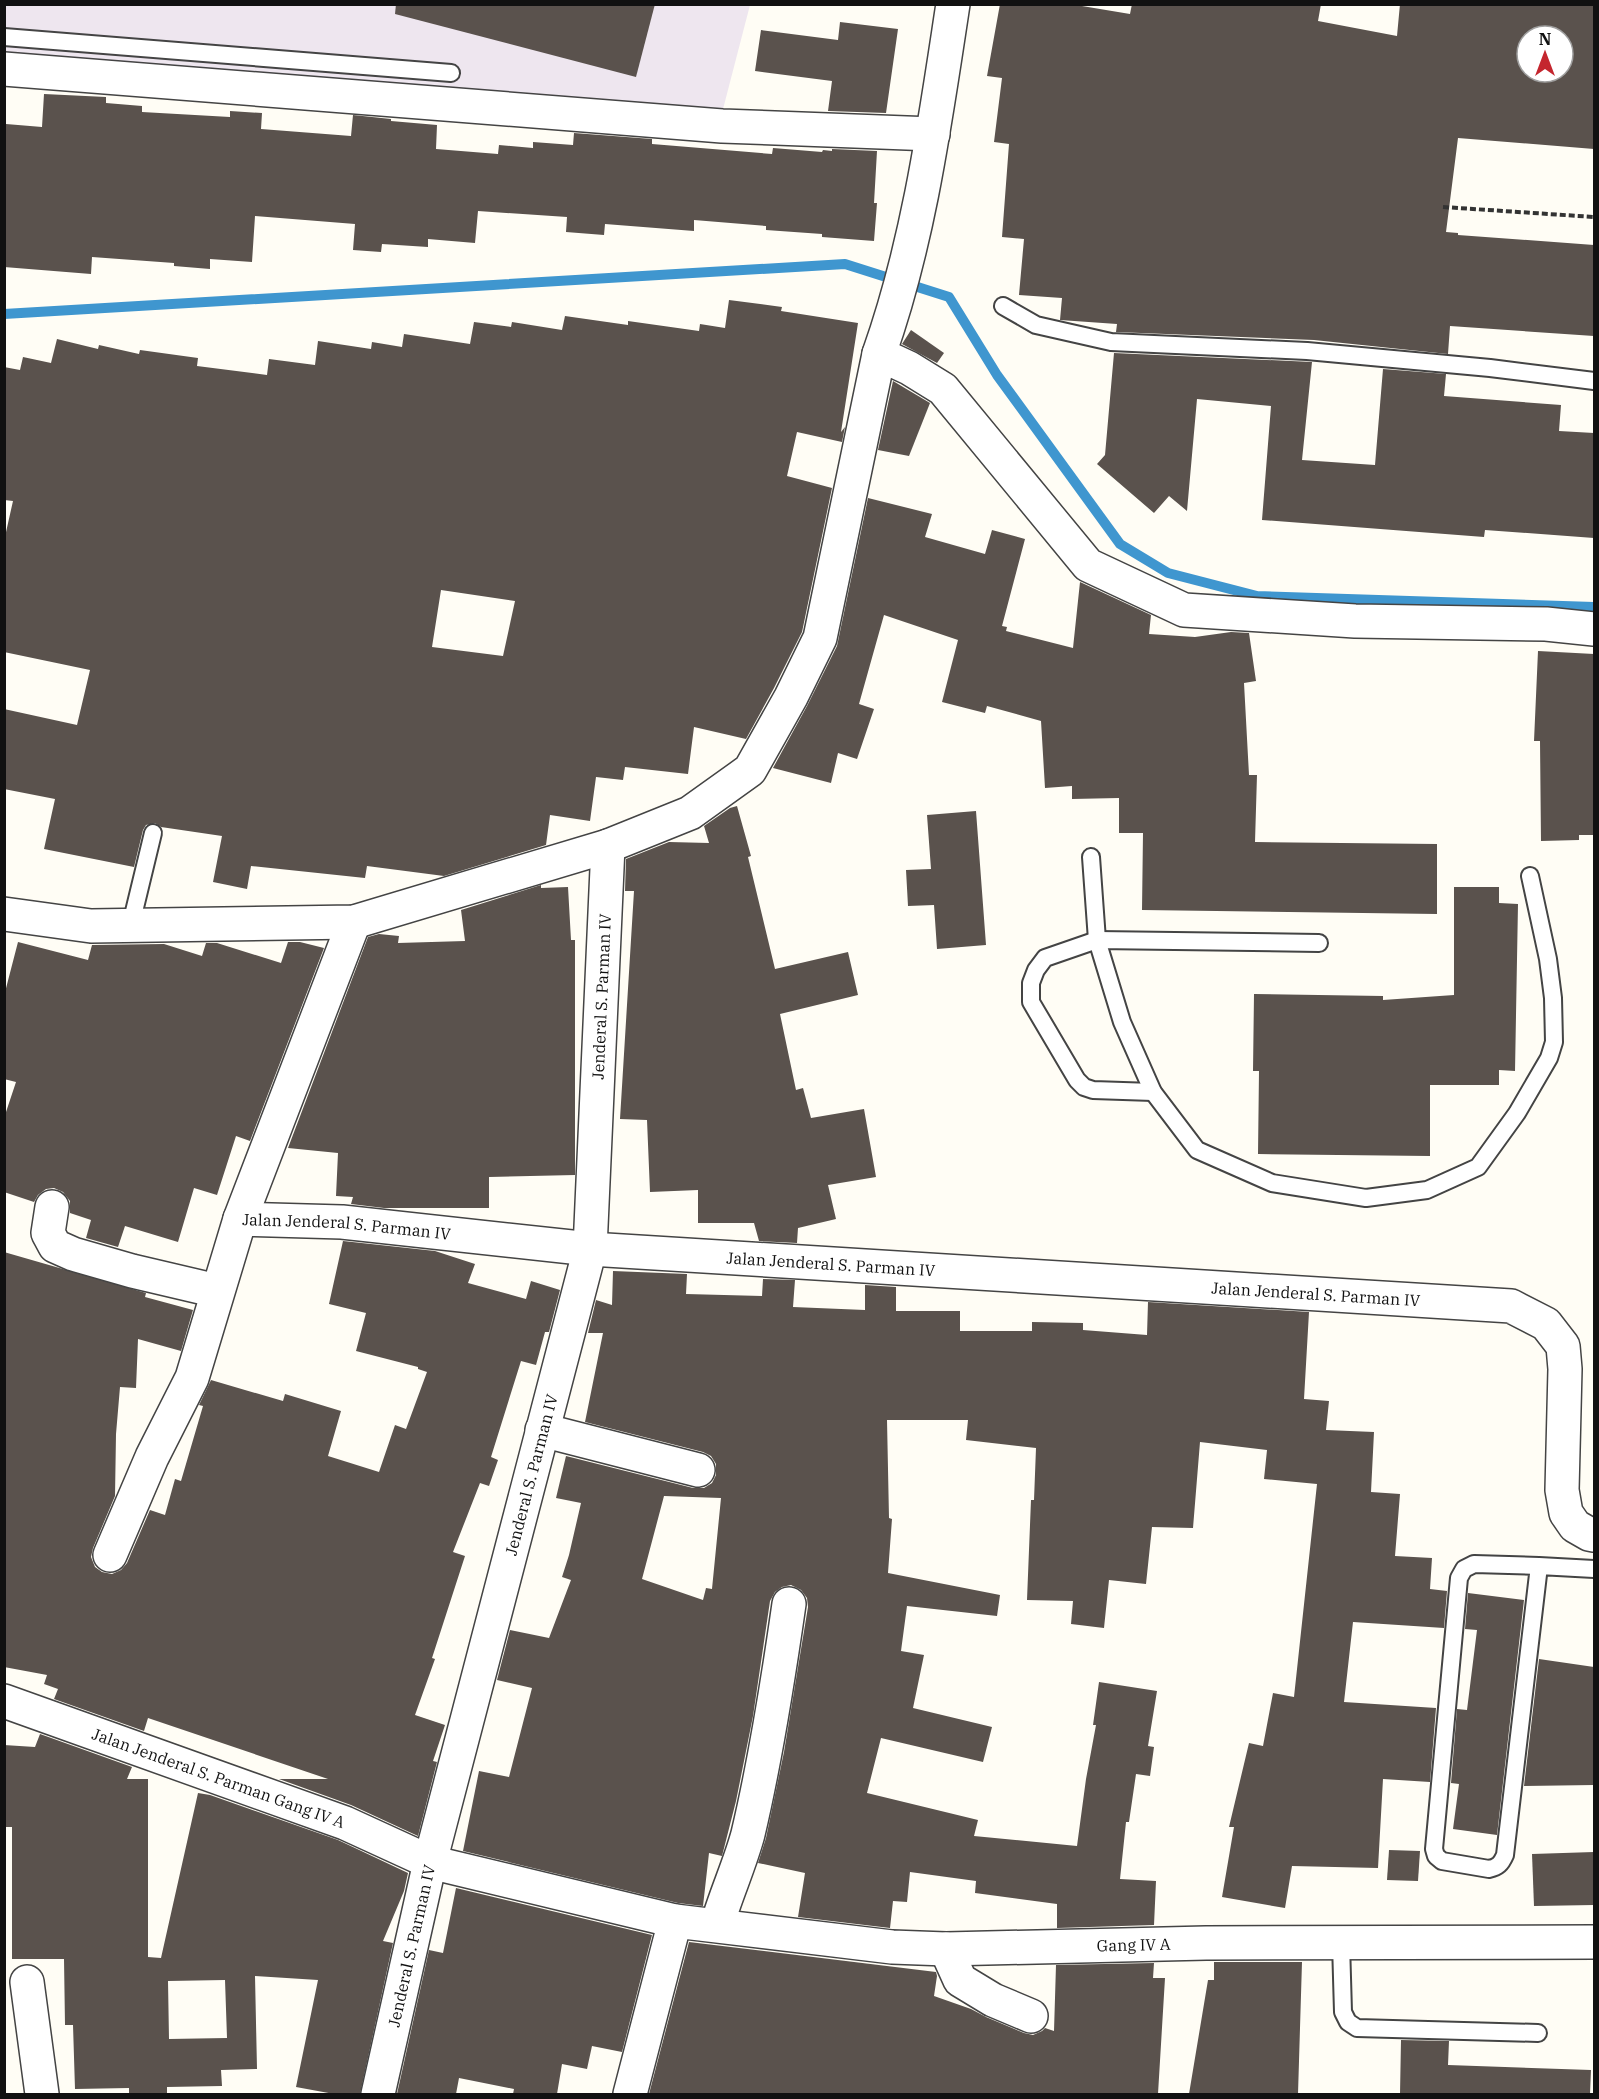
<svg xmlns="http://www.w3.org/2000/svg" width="1599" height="2099" font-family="'IBM Plex Serif',serif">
<rect width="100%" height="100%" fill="#fffdf5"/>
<polygon fill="#eee6ef" points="4,5 750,5 722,113 5,56"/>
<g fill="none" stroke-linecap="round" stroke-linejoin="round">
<polyline stroke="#3f96cf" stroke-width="10" points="4,314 845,264 949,297 997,375 1120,544 1168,573 1257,596 1594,607"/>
</g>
<g fill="#5a524d" fill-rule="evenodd">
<polygon points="396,4 655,4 636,77 395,14"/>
<path d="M1000 4H1070L1130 14 1132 4H1321L1318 21 1397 36 1400 4H1594V149L1458 138 1446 232 1458 233V235L1594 245V336L1450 326 1448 354 1314 340 1116 332 1117 324 1060 320 1062 298 1019 295 1024 239 1002 237 1009 144 994 142 1002 78 987 76ZM1527 36H1563V72H1527Z"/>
<polygon points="840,22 898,29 886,113 828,111 832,81 755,71 761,30 838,40"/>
<polygon points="44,94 106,97 106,103 142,106 142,112 230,117 230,111 262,113 261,129 351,136 353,115 391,119 391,121 437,125 436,149 498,154 499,145 533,148 533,142 573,145 574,133 652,139 652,144 772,154 773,148 822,152 823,150 832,151 832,149 877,151 874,203 877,203 874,241 822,237 822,234 766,230 766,226 694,220 694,231 605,224 604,235 566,232 567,217 478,211 475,243 428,239 428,247 382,244 381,252 353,250 355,224 255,216 252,262 210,259 210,269 174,266 174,263 92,257 91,274 4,267 6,124 42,127"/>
<path d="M729 300 782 307 781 311 858 323 841 432 845 427 842 442 797 432 787 476 832 488 802 632 774 688 746 739 694 727 688 774 625 767 623 780 596 777 590 821 550 815 546 845 444 876 367 866 365 878 251 866 247 889 213 882 222 836 161 827 155 823 146 825 143 830 134 867 44 849 55 799 4 789V709L77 725 90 670 4 652V541L13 501 4 500V367L20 370 23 357 51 363 57 339 98 349 99 345 139 354 140 350 198 358 197 366 267 375 269 359 315 365 318 341 371 349 372 342 402 347 404 334 470 344 474 322 511 327 512 322 562 330 565 316 628 325V321L699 331 700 324 725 328ZM441 590 515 601 503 656 432 647Z"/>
<polygon points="911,330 944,353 937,363 902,344"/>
<polygon points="1114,353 1312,362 1302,460 1375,465 1383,369 1446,374 1444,396 1561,405 1559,431 1594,433 1594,538 1485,530 1484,537 1262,520 1271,406 1197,399 1187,511 1169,496 1154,513 1097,464 1105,455"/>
<polygon points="893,381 930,403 909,456 878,450"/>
<polygon points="868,498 932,514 925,537 985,554 992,530 1025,539 1002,626 1007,627 1006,631 1073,648 1080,582 1151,615 1149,634 1195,637 1231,632 1249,633 1256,681 1244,683 1249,775 1257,775 1255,842 1437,844 1437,914 1142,910 1143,833 1119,833 1119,798 1072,799 1072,786 1045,788 1041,721 987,706 985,713 942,702 958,640 884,615 859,704 874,709 857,759 838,753 831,783 773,768 807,706 837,646"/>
<polygon points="1538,651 1594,654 1594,835 1579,835 1579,840 1541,841 1540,741 1534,741"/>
<polygon points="737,806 751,856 748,857 775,969 848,952 858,995 780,1014 796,1090 803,1088 811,1118 864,1109 876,1177 828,1185 836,1219 798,1228 797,1243 759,1241 754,1223 698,1223 698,1190 650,1192 647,1120 620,1119 634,891 625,891 626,859 669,842 709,843 704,826 730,808"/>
<polygon points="976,811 986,945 937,949 934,905 908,906 906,870 931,869 927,815"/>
<polygon points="541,885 541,888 568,887 571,940 575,940 575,1175 489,1177 489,1208 384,1208 351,1204 353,1197 336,1196 338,1153 288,1148 368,937 379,934 399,936 398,943 465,941 461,910"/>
<polygon points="1454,887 1499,887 1499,903 1518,904 1515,1071 1499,1070 1499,1085 1430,1085 1430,1156 1258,1154 1259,1071 1253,1071 1254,994 1383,996 1383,1000 1454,995"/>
<polygon points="18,942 88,960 92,945 164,944 202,956 206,943 217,943 281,963 288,942 300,942 324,948 250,1141 236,1136 217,1195 194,1188 178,1242 125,1226 118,1247 86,1238 91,1220 70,1213 70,1201 63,1192 54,1188 46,1189 38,1195 34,1202 4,1192 4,1118 16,1082 4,1079 4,996"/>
<polygon points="343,1241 435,1251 475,1264 468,1283 526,1299 531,1281 560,1290 549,1332 545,1332 536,1365 521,1361 491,1457 498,1460 489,1486 480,1483 453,1552 465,1556 432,1658 435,1659 415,1715 445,1725 433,1761 437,1762 418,1836 351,1805 279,1779 328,1779 148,1718 144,1731 54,1699 58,1689 44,1684 47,1675 4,1667 4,1252 146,1293 145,1297 193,1310 181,1351 138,1339 136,1388 120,1387 116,1434 115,1496 93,1548 91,1557 95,1567 102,1572 112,1574 121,1570 127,1563 150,1510 165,1515 175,1479 181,1481 203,1406 199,1405 211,1380 283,1401 285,1394 341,1411 328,1456 379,1472 395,1425 406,1429 427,1372 418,1369 418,1367 356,1351 366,1313 329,1304"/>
<path d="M613 1271 687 1274 686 1294 762 1296 763 1279 795 1280 793 1307 865 1310V1285L896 1287V1311H960V1331H1032V1322L1083 1323V1330L1147 1335 1148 1302 1309 1312 1304 1399 1329 1401 1326 1430 1374 1432 1371 1492 1400 1494 1395 1556 1432 1558 1430 1589 1447 1591 1444 1628 1353 1622 1344 1702 1436 1708 1430 1782 1383 1779 1378 1868 1292 1866 1285 1908 1222 1897 1234 1827H1229L1249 1743 1263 1746 1273 1693 1294 1697 1317 1484 1264 1479 1267 1450 1200 1442 1193 1528 1152 1527 1146 1584 1109 1580 1104 1628 1071 1624 1073 1601 1027 1600 1031 1500H1034L1036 1448 966 1440 968 1420H887L889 1518 892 1519 888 1573 1000 1595 997 1616 907 1606 901 1651 924 1655 913 1708 992 1727 983 1762 881 1738 867 1793 978 1820 974 1836 1077 1846 1086 1779 1096 1725H1093L1099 1682 1157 1691 1148 1746 1154 1747 1150 1776 1136 1774 1129 1822H1126L1120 1879 1156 1881 1154 1925 1057 1928V1904L975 1893 976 1881 910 1872 907 1902 893 1901 890 1928 798 1917 805 1873 758 1863 766 1838 784 1752 808 1607 807 1598 801 1590 791 1585 782 1587 775 1592 770 1601 753 1716 736 1801 722 1856 709 1853 703 1906 678 1903 463 1851 479 1771 509 1777 532 1688 497 1680 510 1630 549 1638 571 1580 562 1577 569 1555 581 1503 556 1498 566 1456 693 1488H704L712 1483 716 1475V1464L711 1456 703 1452 585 1422 603 1333H588L596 1300 612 1305ZM664 1496 721 1498 712 1589 706 1588 703 1600 642 1579Z"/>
<polygon points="1468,1593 1524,1600 1497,1835 1453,1829 1459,1784 1451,1783 1457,1709 1467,1710 1477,1630 1465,1629"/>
<polygon points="1539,1659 1594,1667 1594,1785 1524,1786"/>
<path d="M40 1734 132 1767 127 1779H148V1957L161 1958 198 1793 210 1795 338 1840 408 1873 404 1891 383 1941 393 1943 360 2094H334L296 2087 318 1980 255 1976 257 2069 221 2070 222 2086 167 2087V2094H129V2088L75 2089 73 2025H65L64 1959H12V1827H4V1745L35 1747ZM225 1980 227 2038 169 2039 168 1981Z"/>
<polygon points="1389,1850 1420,1851 1418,1881 1387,1880"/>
<polygon points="1594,1852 1594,1905 1534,1906 1532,1854"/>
<polygon points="456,1888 652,1935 622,2052 592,2046 587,2069 562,2064 557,2094 513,2094 514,2089 459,2078 456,2094 397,2094 429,1950 443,1953"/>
<polygon points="689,1942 936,1972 937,1976 934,1996 971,2009 986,2017 1024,2033 1033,2035 1042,2031 1045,2028 1054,2031 1056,1965 1154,1963 1153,1978 1165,1978 1158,2094 649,2094"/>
<polygon points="1214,1962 1302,1962 1298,2094 1189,2094 1208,1980 1214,1980"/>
<polygon points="1401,2040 1449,2041 1448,2065 1591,2070 1590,2094 1400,2094"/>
</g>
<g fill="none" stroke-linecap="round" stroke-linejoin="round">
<defs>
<g id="lane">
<polyline points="4,37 451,73"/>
<polyline points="1003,306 1036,325 1111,342 1307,351 1490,368 1594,381"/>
<polyline points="1091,857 1097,940 1122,1022 1153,1092 1197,1150 1272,1183 1366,1198 1427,1190 1478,1167 1517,1113 1549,1058 1554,1042 1553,998 1548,959 1530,876"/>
<polyline points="131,924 153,833"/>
<polyline points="1153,1092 1093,1090 1084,1087 1077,1080 1031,1002 1031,983 1036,970 1045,958 1097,940 1319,943"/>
<path d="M1539 1566 1474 1564 1464 1569 1459 1578 1434 1849 1436 1856 1442 1861 1489 1869C1498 1867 1501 1864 1505 1855L1539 1566 1594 1569"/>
<polyline points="1341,1943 1343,2012 1348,2022 1357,2028 1538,2033"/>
</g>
<g id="street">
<polyline points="4,69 722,126 933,134"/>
<polyline points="879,354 909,368 943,389 1088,565 1184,610 1355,621 1546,624 1594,629"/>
<path d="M4 914 91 926 354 922 608 846 690 813 750 770 791 697 820 638 879 354C919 241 935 122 953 4"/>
<polyline points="52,1207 48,1233 55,1246 73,1254 132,1271 217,1291"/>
<polyline points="240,1219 354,922"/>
<polyline points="542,1430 698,1470"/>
<path id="s1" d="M110 1555 152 1457 192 1378 240 1219 342 1222 590 1249 1511 1306 1546 1324 1563 1346 1565 1369 1562 1490 1566 1513 1575 1526 1589 1534 1594 1535"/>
<path id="s2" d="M4 1701 345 1823 430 1862 675 1921 892 1947 946 1949 1206 1943 1594 1942"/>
<path d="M717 1925C726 1894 740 1864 748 1834 766 1758 778 1681 789 1604"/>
<polyline points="946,1949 960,1980 993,2000 1031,2016"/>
<polyline points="27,1982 42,2094"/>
<path id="s3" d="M378 2094 430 1862 590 1249 608 846"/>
<polyline points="630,2094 675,1921"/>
</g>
</defs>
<use href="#lane" stroke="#444" stroke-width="20"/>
<use href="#street" stroke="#444" stroke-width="36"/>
<polyline stroke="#333" stroke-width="4" stroke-dasharray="6 3" stroke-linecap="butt" points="1443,207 1594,217"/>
<use href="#lane" stroke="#fff" stroke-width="16"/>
<use href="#street" stroke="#fff" stroke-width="33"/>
</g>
<g text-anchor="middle" stroke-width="6" stroke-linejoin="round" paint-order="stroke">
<g font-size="16" fill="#111" stroke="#fff">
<text dy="6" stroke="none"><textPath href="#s3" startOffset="1124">Jenderal S. Parman IV</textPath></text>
<text dy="6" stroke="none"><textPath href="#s1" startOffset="468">Jalan Jenderal S. Parman IV</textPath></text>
<text dy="6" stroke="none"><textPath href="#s1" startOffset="954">Jalan Jenderal S. Parman IV</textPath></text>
<text dy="6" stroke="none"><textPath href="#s1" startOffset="1440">Jalan Jenderal S. Parman IV</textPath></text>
<text dy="6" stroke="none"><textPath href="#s3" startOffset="638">Jenderal S. Parman IV</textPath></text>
<text dy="6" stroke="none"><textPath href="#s2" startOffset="228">Jalan Jenderal S. Parman Gang IV A</textPath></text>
<text dy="6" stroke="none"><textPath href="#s2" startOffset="1168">Gang IV A</textPath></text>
<text dy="6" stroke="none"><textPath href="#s3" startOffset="152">Jenderal S. Parman IV</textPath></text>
</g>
</g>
<rect width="1599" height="2099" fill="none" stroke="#111111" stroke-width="12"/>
<g transform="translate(1545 54)"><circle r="28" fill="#ffffff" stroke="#a0a0a0" stroke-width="1.5"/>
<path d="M0-4.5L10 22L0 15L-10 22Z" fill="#c4262e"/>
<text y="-9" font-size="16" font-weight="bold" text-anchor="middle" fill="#111111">N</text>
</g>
</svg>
